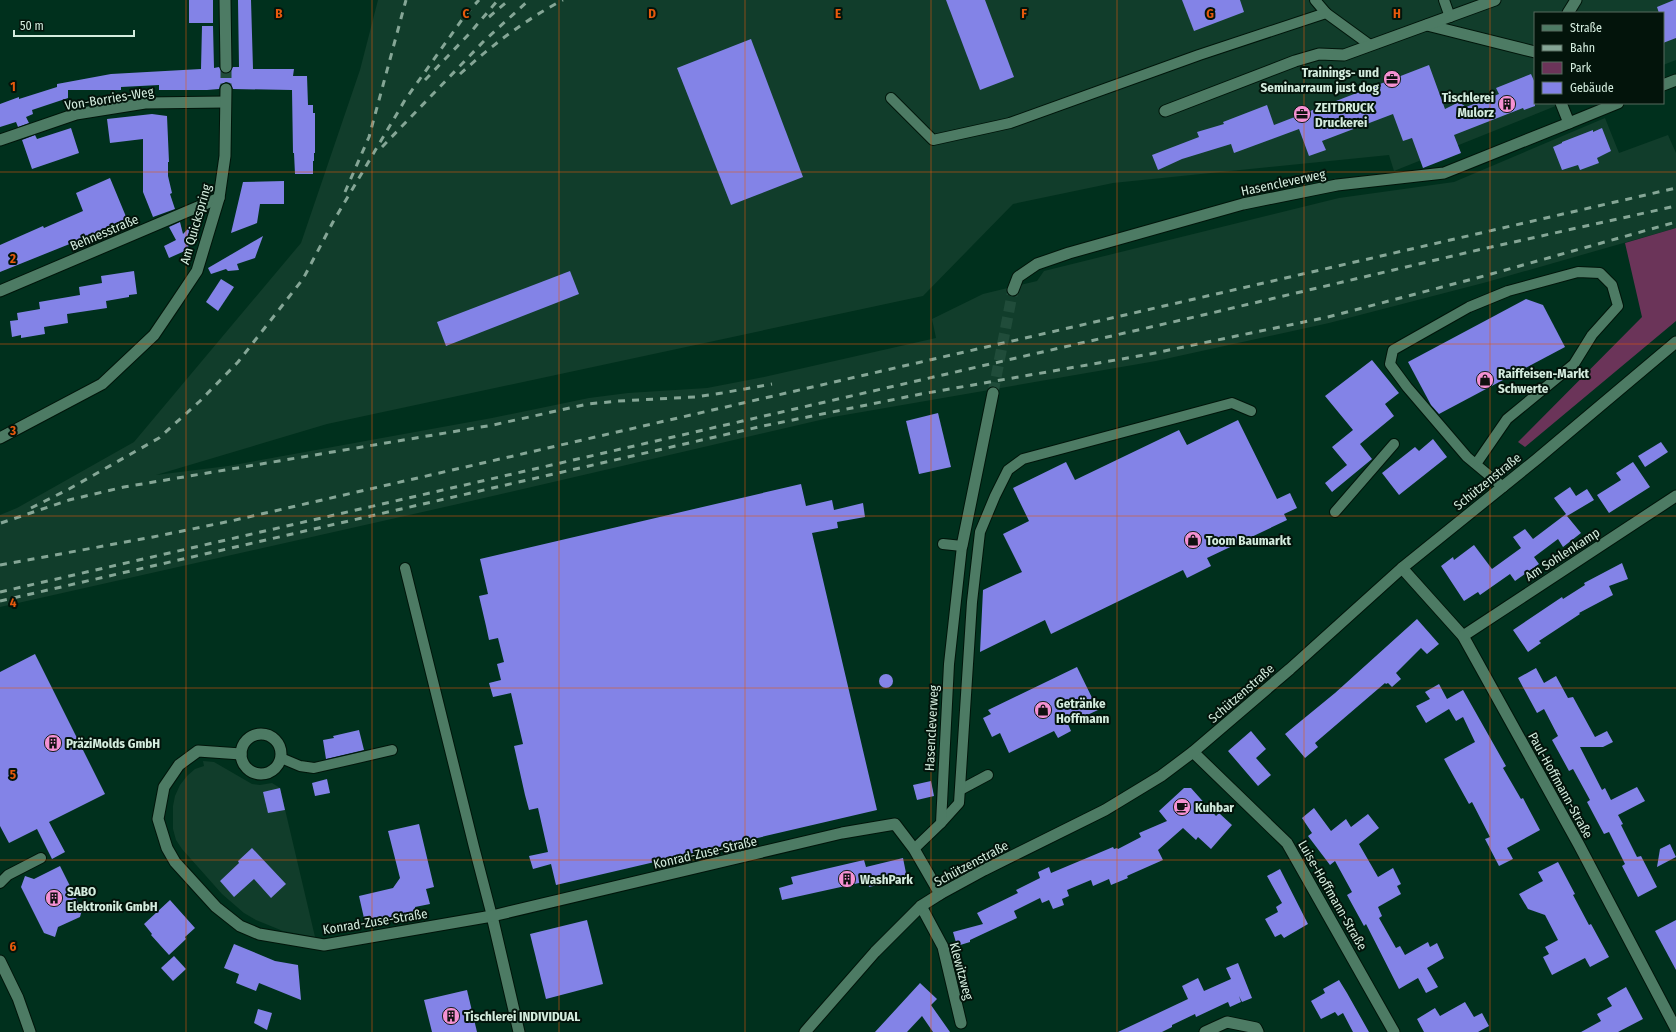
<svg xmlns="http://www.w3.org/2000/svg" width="1676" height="1032" font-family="'Fira Sans Condensed',sans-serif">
<rect width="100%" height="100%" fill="#00301d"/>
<g fill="#113d2b">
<polygon points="378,0 1676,0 1676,60 1663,65 1663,13 1535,13 1535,103 1563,103 1394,171 1389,155 1113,183 1013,204 923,296 327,424 156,475 228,466 492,418 589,398 628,393 707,388 764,377 936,338 932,319 983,294 1037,281 1044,271 1339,198 1454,182 1605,118 1619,153 1668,135 1676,153 1676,228 1487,282 1329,323 1156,361 833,417 458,504 0,607 0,515 17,508 134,442 301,243 360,70"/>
<polygon points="203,761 214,762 252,784 260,785 272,783 280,788 315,937 283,931 256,920 244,913 222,894 182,849 176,840 173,829 173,806 175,796 180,785 187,776 195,769 204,766"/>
</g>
<polygon fill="#6b3459" points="1676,228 1676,321 1525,447 1518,442 1642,317 1625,243"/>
<g fill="#8383e7">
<rect x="189" y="0" width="24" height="23"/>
<polygon points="238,0 251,0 253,69 294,69 293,76 307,76 308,105 313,105 313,113 315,113 315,153 314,153 314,161 313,161 313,174 295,174 294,153 293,153 292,90 233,89 230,83 226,82 220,85 219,89 207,90 159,90 159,85 121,87 121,90 68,90 68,98 32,110 33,114 26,117 29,123 18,127 16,122 0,127 0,104 19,97 19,99 57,87 57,84 111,74 201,69 202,26 213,26 214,68 219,67 223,73 229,73 233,67 239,67"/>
<polygon points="946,0 985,0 1014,77 980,90"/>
<polygon points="1182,0 1240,0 1244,12 1194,31"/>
<polygon points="1674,0 1676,0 1676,38 1663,43 1663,13 1659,13 1657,7"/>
<polygon points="751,39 803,177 731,205 677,68"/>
<polygon points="1429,65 1445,109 1459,102 1466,107 1499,94 1496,88 1531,74 1535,83 1535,106 1524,110 1523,108 1454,135 1461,153 1423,168 1412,138 1403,141 1393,114 1322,141 1326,150 1309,156 1299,129 1234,153 1231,144 1182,159 1158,170 1152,155 1199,137 1197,132 1224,124 1223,122 1267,105 1274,125"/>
<polygon points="152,114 167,116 169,162 168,162 168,176 172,193 170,194 175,209 153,217 143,192 143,139 110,143 107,119"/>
<polygon points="71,128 79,153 32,169 22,140 35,135 37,139"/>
<polygon points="1602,128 1611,151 1597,158 1599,163 1580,170 1578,165 1562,170 1553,147 1562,143 1562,142 1593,130 1593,132"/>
<polygon points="110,178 127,219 87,237 0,272 0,245 43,226 44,228 83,211 76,193"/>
<polygon points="284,181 284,204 260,204 257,223 231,233 243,182"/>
<polygon points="199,217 187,250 169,258 164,246 176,240 169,227 180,222 183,234"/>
<polygon points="263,236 255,258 237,264 239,270 228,271 226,269 211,274 208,268"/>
<polygon points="134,271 137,294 129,295 129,297 106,301 107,308 67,314 68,323 44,327 45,334 21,338 21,335 12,337 10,321 18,320 17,313 40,309 39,302 80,295 79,287 102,283 101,276"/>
<polygon points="570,271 579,294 446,346 437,322"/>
<polygon points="221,279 234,287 218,311 206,302"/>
<polygon points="1526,299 1543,305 1565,347 1439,414 1431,405 1408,362"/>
<polygon points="1372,360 1399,393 1385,404 1394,416 1360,444 1372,459 1332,492 1325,483 1347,465 1332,447 1353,430 1325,396"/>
<polygon points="938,413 951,467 919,474 906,421"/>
<polygon points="1238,420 1277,499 1290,493 1297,508 1284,514 1287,520 1207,558 1211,566 1187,578 1183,570 1051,634 1045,620 980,652 983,590 1022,572 1003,534 1029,521 1013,488 1066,462 1075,480 1179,430 1187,445"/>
<polygon points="1433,439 1447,457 1399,495 1382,473 1415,447 1419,451"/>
<polygon points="1661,442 1668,452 1645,467 1638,456"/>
<polygon points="1633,462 1650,487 1609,513 1597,495 1621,480 1616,473"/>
<polygon points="801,484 806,506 832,500 834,510 863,503 865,517 837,522 838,528 812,533 877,810 556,885 551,864 533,869 529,856 548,852 538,808 529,810 525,795 514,746 523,744 511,693 493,697 489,683 501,680 497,664 504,662 498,638 489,640 486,626 479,596 488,594 480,559"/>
<polygon points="1570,487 1576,496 1587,489 1594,500 1567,516 1581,533 1563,547 1558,539 1534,557 1539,564 1515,581 1510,574 1480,595 1478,592 1464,601 1441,566 1453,557 1454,560 1474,545 1492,569 1521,548 1513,537 1525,529 1533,539 1566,514 1554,498"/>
<polygon points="1622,563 1628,579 1609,586 1613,595 1579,613 1580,614 1539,641 1541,643 1528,652 1513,630 1562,597 1563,599 1585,585 1584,583"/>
<polygon points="1417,619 1439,644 1427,654 1421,648 1396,673 1401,679 1392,687 1388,683 1386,684 1385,683 1315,743 1318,747 1305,758 1285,734 1335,693"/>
<polygon points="35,654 105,794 49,822 65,852 52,859 37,829 9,843 0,826 0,672"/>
<polygon points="1077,667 1098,710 1068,724 1071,731 1058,738 1054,731 1009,753 1000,733 992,737 983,718 991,714 988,710"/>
<polygon points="1536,668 1544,683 1556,676 1568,698 1573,697 1595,737 1607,731 1613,742 1603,747 1580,747 1602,790 1605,788 1611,800 1637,787 1645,801 1618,815 1623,824 1621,825 1637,857 1641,856 1657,887 1638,897 1622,866 1625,864 1609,832 1604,834 1587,802 1590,800 1573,769 1569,771 1552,740 1558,736 1544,709 1537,713 1518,678"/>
<circle cx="886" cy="681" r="7"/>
<polygon points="1439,684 1447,699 1463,690 1506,766 1503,768 1521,799 1523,798 1540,830 1507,848 1513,859 1499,866 1485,839 1490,837 1472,802 1469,804 1444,759 1475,742 1463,717 1456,721 1449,709 1426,723 1416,706 1430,699 1425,692"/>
<polygon points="359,730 364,750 326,759 323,740 334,738 333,736"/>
<polygon points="1251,731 1266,749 1256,758 1271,775 1258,786 1228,751"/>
<polygon points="327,779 330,793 315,796 312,783"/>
<polygon points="931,781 934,796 917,800 913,785"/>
<polygon points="280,788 285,810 268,813 263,792"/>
<polygon points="1184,788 1191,788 1216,816 1219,813 1232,825 1211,849 1198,837 1196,840 1183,828 1158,850 1163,860 1129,875 1127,876 1128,878 1111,885 1109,879 1093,886 1091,880 1067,890 1069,896 1062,899 1064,905 1053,909 1049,900 1042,903 1040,898 1014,911 1017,918 970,940 970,942 957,946 953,932 983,924 977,913 1018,893 1016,890 1040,878 1038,872 1049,867 1051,873 1113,847 1114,849 1117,848 1118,849 1141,837 1139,833 1167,821 1159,811"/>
<polygon points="1314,808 1331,831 1346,819 1351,827 1368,814 1379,828 1359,844 1378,877 1393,868 1401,884 1397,886 1401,894 1378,907 1382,916 1379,918 1396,948 1400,946 1405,955 1428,942 1430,947 1437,943 1444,958 1427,968 1438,987 1426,993 1418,978 1399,989 1366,924 1364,926 1347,895 1352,892 1335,861 1330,865 1308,836 1312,833 1302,818"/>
<polygon points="419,824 434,887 426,889 430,904 415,907 416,915 366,927 359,896 393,888 400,878 388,831"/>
<polygon points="1670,844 1676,857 1657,867 1660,849"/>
<polygon points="252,848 286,884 271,898 254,879 234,897 220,881 239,863 238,861"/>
<polygon points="903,858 907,878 869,887 868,881 782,900 779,888 793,884 791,877 864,860 866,867"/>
<polygon points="1558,862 1575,894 1573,895 1589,925 1591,924 1609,957 1590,967 1585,958 1552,975 1543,957 1549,954 1545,947 1558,940 1545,915 1528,909 1519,894 1543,881 1538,872"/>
<polygon points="60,866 82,910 80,917 58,927 55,937 44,933 21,887 25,876 34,879"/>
<polygon points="1280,869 1308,924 1284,938 1281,934 1275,937 1265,919 1278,912 1276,907 1282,903 1267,876"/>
<polygon points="170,900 195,928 185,937 186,939 169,955 151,935 152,934 144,924"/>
<polygon points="587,920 603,984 546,999 530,934"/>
<polygon points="1676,920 1676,970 1655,931"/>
<polygon points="234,944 275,961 298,965 301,1000 259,983 256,991 236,983 239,974 224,968"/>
<polygon points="174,956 186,969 173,981 161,968"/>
<polygon points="1238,963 1252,998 1242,1002 1239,996 1241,1002 1230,1007 1228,1002 1196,1017 1195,1014 1172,1025 1172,1027 1162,1032 1118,1032 1188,999 1182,986 1198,978 1204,991 1231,979 1226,968"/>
<polygon points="1339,980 1347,993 1369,1032 1353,1032 1343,1013 1338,1016 1335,1012 1321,1019 1311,1001 1325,993 1323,989"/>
<polygon points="920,983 937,999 931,1005 950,1032 933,1032 922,1016 907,1032 875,1032"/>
<polygon points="1626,987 1643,1019 1618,1032 1581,1032 1601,1021 1597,1014 1612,1006 1607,998"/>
<polygon points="467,990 477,1032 432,1032 424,1000"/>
<polygon points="1465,1002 1474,1017 1482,1013 1489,1026 1478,1032 1424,1032 1417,1019 1435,1008 1440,1016"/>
<polygon points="258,1009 272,1013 267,1030 254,1023"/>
</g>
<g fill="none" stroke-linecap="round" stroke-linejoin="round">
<polyline stroke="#204c3a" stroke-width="11" stroke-dasharray="11 5.5" stroke-linecap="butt" points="993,393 1013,290"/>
<polyline stroke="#204c3a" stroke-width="11" stroke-dasharray="11 5.5" stroke-linecap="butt" points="226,67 226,89"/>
<defs>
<g id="service">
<polyline points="1315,0 1326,13"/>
<polyline points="1444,0 1450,17"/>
<polyline points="891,98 933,140 1010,123 1199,55 1326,13 1370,45"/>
<polyline points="1476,464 1507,419 1574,364 1592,335 1618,306 1612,285 1600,273 1578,272 1508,291 1469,307 1393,350 1390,364 1407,387 1467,457 1503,487"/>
<polyline points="1335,512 1394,444"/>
<polyline points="405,568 474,847 492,916"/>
<polyline points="281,758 300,766 314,768 392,750"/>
<polyline points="960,790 988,775"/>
<polyline points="941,823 959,803 972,602 980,532 995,496 1008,470 1023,459 1232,403 1251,411"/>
<polyline points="914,849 941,823 949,664 962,546 943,544"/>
<polyline points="0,883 8,875 41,858"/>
</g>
<g id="pedestrian">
<polyline points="1013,290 1018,277 1037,264 1069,253 1243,204 1337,185 1444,173 1569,123"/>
<polyline points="962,546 993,393"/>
</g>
<g id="minor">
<polyline points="225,0 226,67"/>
<polyline points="1568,13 1576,0"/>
<polyline points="1427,25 1535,52"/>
<polyline points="1663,85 1676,80"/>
<polyline points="1561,103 1569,123 1618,103"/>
<polyline points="1165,111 1295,61 1319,54 1344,55 1495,0"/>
<polyline points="0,140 76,114 145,103 225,102"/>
<polyline points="0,291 219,198"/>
<polyline points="0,438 102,384 154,335 177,301 197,271 219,198 225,156 226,89"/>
<polyline points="1402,568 1463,636 1579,845 1676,1029"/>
<polyline points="1463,636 1676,496"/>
<circle cx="261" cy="754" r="20"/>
<polyline points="1193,752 1287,843 1394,1032"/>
<polyline points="241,754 198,751 179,765 164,787 158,819 167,848 175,862 216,907 240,926 259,934 324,945 492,916 519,1032"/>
<polyline points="921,906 943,947 961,1023"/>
<polyline points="492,916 842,833 895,824 914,849 940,894"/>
<polyline points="1205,1032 1227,1022 1256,1028 1258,1032"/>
</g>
<polyline id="tertiary" points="0,961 18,998 30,1032"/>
<polyline id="secondary" points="805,1032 875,952 921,906 940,894 984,870 1105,810 1161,776 1193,752 1290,669 1402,568 1537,459 1676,342"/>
</defs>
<use href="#service" stroke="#00150a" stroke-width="12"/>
<use href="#pedestrian" stroke="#00150a" stroke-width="13"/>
<use href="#minor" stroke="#00150a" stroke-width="13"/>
<use href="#tertiary" stroke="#00150a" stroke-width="13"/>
<use href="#secondary" stroke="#00150a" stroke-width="13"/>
<use href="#service" stroke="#4d7b64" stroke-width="10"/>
<use href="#pedestrian" stroke="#4d7b64" stroke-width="11"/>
<use href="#minor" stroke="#4d7b64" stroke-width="11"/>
<use href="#tertiary" stroke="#4d7b64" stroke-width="11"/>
<use href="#secondary" stroke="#4d7b64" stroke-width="11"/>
<g stroke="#85a696" stroke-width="3" stroke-dasharray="7 7" stroke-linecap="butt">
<polyline points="489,17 509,0"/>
<path d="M460 74C491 46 526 19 563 0"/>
<polyline points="425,80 469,34 498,0"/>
<polyline points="382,147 484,41 529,0"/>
<polyline points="345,192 369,137 406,0"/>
<polyline points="31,508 69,489 159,438 200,401 238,362 303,279 333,222 405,100 466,14 479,0"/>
<polyline points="1,523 69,500 124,487 493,425 588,404 618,401 695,397 722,393 772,384"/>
<polyline points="0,565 153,537 231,521 1676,188"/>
<polyline points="0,592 1203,315 1478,250 1676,206"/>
<polyline points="0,601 763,426 921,394 1150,354 1328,317 1484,276 1676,222"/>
</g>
</g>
<path fill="none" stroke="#e8590c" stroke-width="1" stroke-opacity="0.55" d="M186 0V1032M372 0V1032M559 0V1032M745 0V1032M931 0V1032M1117 0V1032M1304 0V1032M1490 0V1032M0 172H1676M0 344H1676M0 516H1676M0 688H1676M0 860H1676"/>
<defs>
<symbol id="office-disc" viewBox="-11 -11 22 22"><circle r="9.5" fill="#f591d2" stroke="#03140b"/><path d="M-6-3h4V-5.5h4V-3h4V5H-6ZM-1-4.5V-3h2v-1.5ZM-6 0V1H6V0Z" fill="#111"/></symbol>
<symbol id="building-disc" viewBox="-11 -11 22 22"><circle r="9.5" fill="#f591d2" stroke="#03140b"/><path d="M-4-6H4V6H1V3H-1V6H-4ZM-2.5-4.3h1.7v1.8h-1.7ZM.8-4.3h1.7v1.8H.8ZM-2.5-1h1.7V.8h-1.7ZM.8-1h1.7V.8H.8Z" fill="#111"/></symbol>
<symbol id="shop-disc" viewBox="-11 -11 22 22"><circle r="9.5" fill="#f591d2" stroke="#03140b"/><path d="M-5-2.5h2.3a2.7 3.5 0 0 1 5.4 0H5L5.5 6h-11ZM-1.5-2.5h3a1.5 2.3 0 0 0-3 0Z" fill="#111"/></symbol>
<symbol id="cafe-disc" viewBox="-11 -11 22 22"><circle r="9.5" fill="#f591d2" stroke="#03140b"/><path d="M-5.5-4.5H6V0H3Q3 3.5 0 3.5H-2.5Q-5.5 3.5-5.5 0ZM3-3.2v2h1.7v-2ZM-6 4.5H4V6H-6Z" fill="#111"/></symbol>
</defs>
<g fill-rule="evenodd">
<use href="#office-disc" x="1382" y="69" width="20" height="20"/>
<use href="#building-disc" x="1497" y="94" width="20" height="20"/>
<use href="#office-disc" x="1292" y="104" width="20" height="20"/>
<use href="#shop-disc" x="1475" y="370" width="20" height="20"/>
<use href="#shop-disc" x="1183" y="530" width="20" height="20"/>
<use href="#shop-disc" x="1033" y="700" width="20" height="20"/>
<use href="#building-disc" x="43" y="733" width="20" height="20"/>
<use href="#cafe-disc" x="1172" y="797" width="20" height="20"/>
<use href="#building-disc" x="837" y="869" width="20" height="20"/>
<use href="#building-disc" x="44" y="888" width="20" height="20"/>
<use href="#building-disc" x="441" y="1006" width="20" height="20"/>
</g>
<g text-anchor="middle" stroke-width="4" stroke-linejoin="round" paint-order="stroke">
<g font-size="13" font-weight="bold" fill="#d4ecde" stroke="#03140b" text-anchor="start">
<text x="1379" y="77" text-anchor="end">Trainings- und<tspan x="1379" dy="15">Seminarraum just dog</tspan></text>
<text x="1494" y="102" text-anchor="end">Tischlerei<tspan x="1494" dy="15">Mulorz</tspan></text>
<text x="1315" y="112">ZEITDRUCK<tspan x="1315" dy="15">Druckerei</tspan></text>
<text x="1498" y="378">Raiffeisen-Markt<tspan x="1498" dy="15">Schwerte</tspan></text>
<text x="1206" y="545">Toom Baumarkt</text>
<text x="1056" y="708">Getränke<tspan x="1056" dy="15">Hoffmann</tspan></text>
<text x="66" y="748">PräziMolds GmbH</text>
<text x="1195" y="812">Kuhbar</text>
<text x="860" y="884">WashPark</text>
<text x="67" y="896">SABO<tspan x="67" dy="15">Elektronik GmbH</tspan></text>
<text x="464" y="1021">Tischlerei INDIVIDUAL</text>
</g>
<g font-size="13" fill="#d4ecde" stroke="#03140b">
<text transform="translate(109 98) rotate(-9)" y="5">Von-Borries-Weg</text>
<text transform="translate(1283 182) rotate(-12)" y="5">Hasencleverweg</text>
<text transform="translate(195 224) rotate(-74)" y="5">Am Quickspring</text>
<text transform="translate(104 232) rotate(-23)" y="5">Behnesstraße</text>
<text transform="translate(1487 481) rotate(-39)" y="5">Schützenstraße</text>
<text transform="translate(1562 554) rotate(-33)" y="5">Am Sohlenkamp</text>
<text transform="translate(1241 693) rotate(-41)" y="5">Schützenstraße</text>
<text transform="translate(931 728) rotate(-87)" y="5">Hasencleverweg</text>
<text transform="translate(1561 785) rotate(61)" y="5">Paul-Hoffmann-Straße</text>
<text transform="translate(705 852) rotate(-13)" y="5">Konrad-Zuse-Straße</text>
<text transform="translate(971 863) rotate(-28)" y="5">Schützenstraße</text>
<text transform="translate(1333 895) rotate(60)" y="5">Luise-Hoffmann-Straße</text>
<text transform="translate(375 921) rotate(-9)" y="5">Konrad-Zuse-Straße</text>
<text transform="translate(962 971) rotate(75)" y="5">Klewitzweg</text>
</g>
</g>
<g font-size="13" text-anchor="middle" font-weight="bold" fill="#e8590c" stroke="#03140b" stroke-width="4" stroke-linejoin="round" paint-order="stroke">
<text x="279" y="18">B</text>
<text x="466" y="18">C</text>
<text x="652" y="18">D</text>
<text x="838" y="18">E</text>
<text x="1024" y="18">F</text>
<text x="1210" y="18">G</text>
<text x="1397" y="18">H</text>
<text x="13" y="91">1</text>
<text x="13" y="263">2</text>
<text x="13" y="435">3</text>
<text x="13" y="607">4</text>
<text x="13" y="779">5</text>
<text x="13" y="951">6</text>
</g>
<rect x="1534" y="12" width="130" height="92" fill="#03140b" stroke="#576a5f"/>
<rect x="1542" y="25" width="20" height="6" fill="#4d7b64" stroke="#576a5f"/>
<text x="1570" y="32" font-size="12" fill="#d4ecde">Straße</text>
<rect x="1542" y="45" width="20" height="6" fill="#85a696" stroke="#576a5f"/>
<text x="1570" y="52" font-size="12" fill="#d4ecde">Bahn</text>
<rect x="1542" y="62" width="20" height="12" fill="#6b3459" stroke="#576a5f"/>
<text x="1570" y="72" font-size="12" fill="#d4ecde">Park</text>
<rect x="1542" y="82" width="20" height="12" fill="#8383e7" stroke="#576a5f"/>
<text x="1570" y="92" font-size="12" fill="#d4ecde">Gebäude</text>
<path d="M14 30v6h120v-6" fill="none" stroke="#d4ecde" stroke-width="2"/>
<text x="20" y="30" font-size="12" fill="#d4ecde" stroke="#03140b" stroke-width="3" paint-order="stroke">50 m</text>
</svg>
